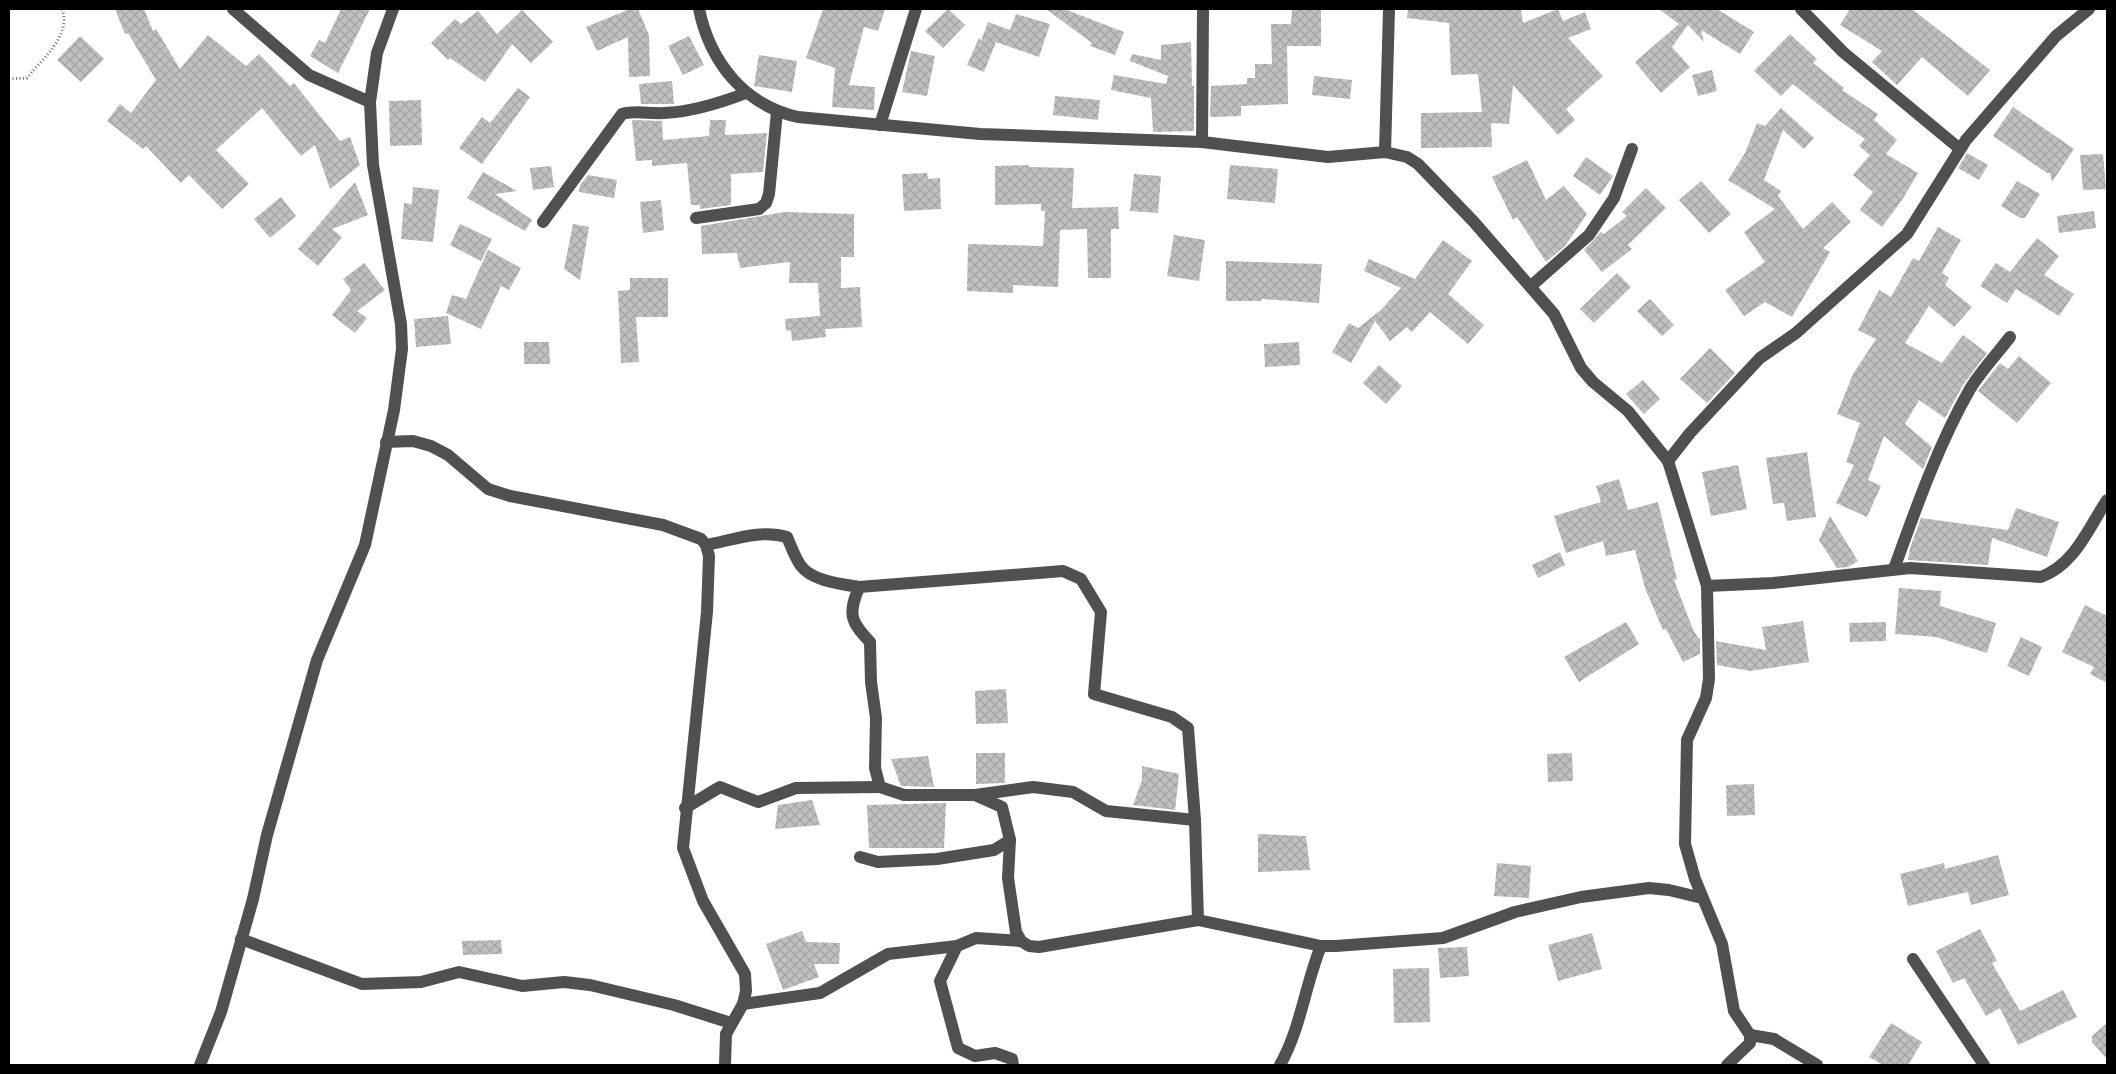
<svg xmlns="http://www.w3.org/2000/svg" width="2116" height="1074" font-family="Karla,sans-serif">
<defs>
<pattern id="building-cross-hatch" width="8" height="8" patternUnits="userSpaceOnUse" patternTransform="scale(1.25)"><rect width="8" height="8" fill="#c0c0c0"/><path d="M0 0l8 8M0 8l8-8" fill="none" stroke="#a3a3a3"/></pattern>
</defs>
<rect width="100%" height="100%" fill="#fff"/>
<g fill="url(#building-cross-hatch)">
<polygon points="115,9 144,9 153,31 156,29 180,69 208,35 246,66 259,54 290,86 294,83 340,141 350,137 360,165 330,189 315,145 301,156 262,108 216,150 249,184 222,209 189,175 181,183 146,146 143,149 107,121 120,104 131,113 156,80 128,33 125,34"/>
<polygon points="341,9 370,9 338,73 310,56 319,40 325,43"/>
<polygon points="630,9 638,9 649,35 650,76 629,77 628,37 597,51 586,27"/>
<polygon points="823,9 885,9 878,31 864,27 849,85 875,87 874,110 832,107 835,68 806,58"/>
<polygon points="948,9 965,25 943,48 925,31"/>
<polygon points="1046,9 1064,9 1124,32 1115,55 1090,46 1092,43"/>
<polygon points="1292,9 1321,9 1321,46 1287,46 1288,104 1241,106 1241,116 1210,117 1211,86 1247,84 1247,78 1255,78 1255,64 1272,64 1271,24 1291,24"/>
<polygon points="1408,9 1521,9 1523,23 1558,9 1563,21 1585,12 1591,29 1568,38 1603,76 1566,109 1575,120 1558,135 1513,85 1509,124 1491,123 1492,147 1421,148 1421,113 1482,112 1478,74 1451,75 1449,23 1407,18"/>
<polygon points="1659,9 1717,9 1754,32 1740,54 1701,30 1704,42 1688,25 1672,47 1690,67 1661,93 1635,62 1679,24"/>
<polygon points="1850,9 1912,9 1990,70 1968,96 1922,57 1897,85 1872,62 1882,51 1840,25"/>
<polygon points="522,10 553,42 531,63 512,44 485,82 450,58 448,60 431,43 455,19 461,24 478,11 497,34"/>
<polygon points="1016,14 1050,24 1039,57 996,42 984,72 967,65 979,38 981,41 988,22 1010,30"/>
<polygon points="1790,34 1817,59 1813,63 1844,88 1842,90 1878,114 1874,120 1897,140 1886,154 1918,173 1902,200 1882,227 1860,210 1873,192 1853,175 1870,155 1859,146 1865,139 1834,117 1793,84 1781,96 1754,71"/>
<polygon points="80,36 104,59 81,82 57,60"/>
<polygon points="689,36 704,65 683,75 668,46"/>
<polygon points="1191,42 1192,86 1194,86 1194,131 1153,132 1151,98 1111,90 1114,75 1166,84 1168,76 1130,61 1132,54 1161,60 1161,45"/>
<polygon points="911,51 935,56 927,96 902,92"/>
<polygon points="759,55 797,61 792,92 754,86"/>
<polygon points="1712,70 1717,91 1698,96 1692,75"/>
<polygon points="1314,76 1352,80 1350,99 1312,95"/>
<polygon points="672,81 674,104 641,104 639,84"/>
<polygon points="518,88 530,97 482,164 459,148 482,117 490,123"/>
<polygon points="1055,96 1100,100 1098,120 1053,115"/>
<polygon points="421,100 422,145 390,146 389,101"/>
<polygon points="2013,107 2074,149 2052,182 2050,173 2047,173 1993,136"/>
<polygon points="1781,108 1814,138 1804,149 1783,130 1764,180 1781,191 1778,196 1803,229 1832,202 1851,222 1823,248 1830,252 1792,317 1765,302 1744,316 1725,290 1765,262 1744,232 1775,209 1728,180 1745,153 1757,123 1765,126"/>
<polygon points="632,120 662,121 663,140 709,136 710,120 726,120 725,135 767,133 763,172 731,174 731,205 700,209 700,205 691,205 687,163 652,166 652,160 636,161"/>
<polygon points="1967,153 1988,165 1979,180 1958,168"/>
<polygon points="2103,154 2106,189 2083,190 2080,155"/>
<polygon points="1586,157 1613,176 1600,195 1573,176"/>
<polygon points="1527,160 1546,200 1564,186 1587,214 1565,246 1546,262 1517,217 1513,220 1492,177"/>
<polygon points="1029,165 1029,167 1074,168 1072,208 1118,207 1119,229 1111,229 1111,278 1088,278 1087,229 1060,230 1058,287 1013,285 1013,293 967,291 968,244 1043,246 1045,211 1041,211 1041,204 995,205 995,166"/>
<polygon points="1230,165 1278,169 1275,203 1227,199"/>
<polygon points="551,166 554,187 533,190 530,168"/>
<polygon points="483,172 517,191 495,194 532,220 525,231 467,198"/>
<polygon points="927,173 928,179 940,178 941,209 904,211 902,174"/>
<polygon points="1134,174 1161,176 1158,213 1130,211"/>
<polygon points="588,175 617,180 614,198 579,192 580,185"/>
<polygon points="1701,181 1731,214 1709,233 1679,200"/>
<polygon points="2017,181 2040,194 2025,218 2020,218 2001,206"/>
<polygon points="355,182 368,215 332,229 342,237 318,266 298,249"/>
<polygon points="413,187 439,190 433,242 401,239 404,203 412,204"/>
<polygon points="1646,188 1666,208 1628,245 1632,249 1602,272 1584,250 1601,232 1604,234 1627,216 1622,212"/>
<polygon points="281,197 296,216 270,238 254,219"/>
<polygon points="661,200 664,230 643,233 640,202"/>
<polygon points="2094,211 2096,228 2059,233 2057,216"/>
<polygon points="785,212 854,214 854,257 841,257 841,288 860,287 862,327 825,329 826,337 792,341 791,330 786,331 785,319 820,316 818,283 789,283 790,262 740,268 737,253 702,254 701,226"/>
<polygon points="460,224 492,239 481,261 450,245"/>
<polygon points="573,224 589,227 580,280 564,269"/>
<polygon points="1938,227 1961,240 1942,273 1949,278 1945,285 1972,307 1954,327 1929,306 1905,343 1942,363 1963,335 1987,353 1963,385 1945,418 1919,400 1905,424 1932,447 1923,469 1884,436 1868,480 1881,486 1867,517 1836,503 1854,465 1846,462 1860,423 1837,414 1853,374 1876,339 1858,330 1879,290 1891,297 1913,258 1919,261"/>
<polygon points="1174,235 1205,240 1199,281 1167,276"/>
<polygon points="2037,238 2059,256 2044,275 2074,294 2059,316 2016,289 2007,303 1980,286 1996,263 2010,272"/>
<polygon points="1443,240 1472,261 1448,294 1484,325 1468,344 1430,312 1412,332 1407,327 1390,341 1375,321 1351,363 1332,352 1349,323 1358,328 1381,310 1401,288 1364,271 1369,259 1415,279"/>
<polygon points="488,250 521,268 509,290 501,286 481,329 446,313 452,295 466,299"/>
<polygon points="1226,261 1322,264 1319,303 1261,299 1261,301 1226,301"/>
<polygon points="364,263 385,290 357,311 367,318 355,333 332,315 351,290 343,279"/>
<polygon points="1617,273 1631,287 1594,323 1580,309"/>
<polygon points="630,278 668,278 668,317 636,317 639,362 621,363 618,291 630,290"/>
<polygon points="1650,299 1674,325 1662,336 1637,311"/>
<polygon points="448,316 451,344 416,347 414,319"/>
<polygon points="524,342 549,342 550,364 524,364"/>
<polygon points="1299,342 1300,365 1265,367 1264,344"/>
<polygon points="1710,348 1735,373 1707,403 1680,379"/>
<polygon points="2019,356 2051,383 2017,423 1978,391 2000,363 2008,369"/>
<polygon points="1379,365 1402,386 1386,404 1363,383"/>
<polygon points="1643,380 1660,399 1644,414 1626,394"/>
<polygon points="1807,452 1816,517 1787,521 1784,503 1773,504 1766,458"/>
<polygon points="1738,465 1747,509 1711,516 1702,472"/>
<polygon points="1619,479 1628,510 1658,502 1677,579 1674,580 1692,627 1698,638 1700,639 1700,654 1683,662 1666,629 1663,630 1645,588 1635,550 1606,556 1603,541 1566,553 1554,516 1601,502 1596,486"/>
<polygon points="2016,508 2059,522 2047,557 1992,538 1988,565 1908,560 1910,548 1921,518 2008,530"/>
<polygon points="1830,516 1858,561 1848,567 1837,568 1819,540"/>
<polygon points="1560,552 1565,565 1538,578 1532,565"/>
<polygon points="1899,588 1941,591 1940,606 1996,623 1987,653 1936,637 1895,634"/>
<polygon points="2085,605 2107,616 2107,683 2090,674 2094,667 2062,652"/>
<polygon points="1803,621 1809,662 1750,671 1717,665 1716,641 1766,650 1762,627"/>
<polygon points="1626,622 1639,644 1579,682 1564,657"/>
<polygon points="1886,622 1886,641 1850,642 1849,623"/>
<polygon points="2021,637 2042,647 2029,676 2007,666"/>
<polygon points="1006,689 1008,723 976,724 975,691"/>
<polygon points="976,753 1005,753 1005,783 976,784"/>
<polygon points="1572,753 1573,781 1548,782 1547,754"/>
<polygon points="928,756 934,787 901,786 891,759"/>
<polygon points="1142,766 1179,774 1175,810 1133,805 1142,780"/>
<polygon points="1754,784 1755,815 1727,816 1726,785"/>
<polygon points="812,800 820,825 775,829 778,805"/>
<polygon points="946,803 944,848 869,848 867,805"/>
<polygon points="1258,834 1306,836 1310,870 1258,872"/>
<polygon points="1998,855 2009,895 1971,905 1968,892 1908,906 1900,874 1944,863 1945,869"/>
<polygon points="1497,863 1531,866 1529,898 1494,896"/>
<polygon points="1980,929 1997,961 1992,963 2020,1011 2063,990 2077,1017 2018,1045 2000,1008 1986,1016 1964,978 1953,983 1936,951"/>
<polygon points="802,931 806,942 840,943 839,964 814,964 819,977 783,990 766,944"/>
<polygon points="1592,933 1602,969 1558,981 1548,945"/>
<polygon points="501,940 502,954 463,955 462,941"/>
<polygon points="1467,947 1469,976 1440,978 1438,948"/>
<polygon points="1429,968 1430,1022 1394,1023 1393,969"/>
<polygon points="1891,1023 1922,1042 1908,1065 1883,1065 1869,1057"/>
<polygon points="2107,1023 2107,1059 2092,1042 2092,1036"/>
</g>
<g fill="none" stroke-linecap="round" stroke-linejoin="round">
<path stroke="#727272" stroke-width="3" stroke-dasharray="1 2.5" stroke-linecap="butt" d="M9 79 27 78C42 59 72 35 62 9"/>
<g stroke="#505050" stroke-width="12">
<polyline points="233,9 309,75 370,102"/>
<path d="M699 9C710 62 744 105 798 117L980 134 1202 142 1328 157 1385 152 1407 157 1418 164 1473 221 1554 314 1581 368 1593 382 1628 411 1668 461 1690 433 1760 358 1796 333 1907 234 1966 140 2056 36 2089 9"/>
<polyline points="1801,9 1843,52 1960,149"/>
<polyline points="880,125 916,9"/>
<polyline points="1202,142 1203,9"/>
<polyline points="1385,152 1389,9"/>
<polyline points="696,218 759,209 766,203 769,194 777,112"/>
<path d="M543 222 622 114C636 110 649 114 664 113 692 112 720 103 746 93"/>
<polyline points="1531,286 1589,235 1614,198 1632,149"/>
<polyline points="386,442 413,441 431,446 448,455 488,489 510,496 663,525 701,539 706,545 709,556 707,612 683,848 703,901 745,974 746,991 743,1004 726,1034 725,1065"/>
<polyline points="1668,461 1707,586 1709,679 1706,698 1687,740 1685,844 1695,879 1722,944 1734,1011 1750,1035 1750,1043 1727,1065"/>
<path d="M706 545C733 540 761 529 787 537 791 546 795 558 801 566 812 581 841 584 859 587 848 614 850 621 870 642L871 682 876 718 875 768 880 787 904 795H975L1002 807 1010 840 1008 878 1016 932 1021 941 1029 946 1039 947 1198 920 1321 946H1336L1443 938 1515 912 1581 897 1649 888 1669 890 1702 898"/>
<path d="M1894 569C1916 508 1938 445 1970 389 1981 371 1997 354 2010 337"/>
<path d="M1707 586 1773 583 1910 568 2041 577C2075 564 2088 529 2107 500"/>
<polyline points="859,587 1063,571 1081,579 1101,612 1094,694 1172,717 1188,728 1195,820 1198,920"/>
<polyline points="975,795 1033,787 1073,792 1106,811 1195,820"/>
<polyline points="685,808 720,787 758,802 796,788 880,787"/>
<polyline points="860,857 878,862 937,859 994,850 1010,840"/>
<polyline points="241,939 362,984 421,982 459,972 522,986 564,982 590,985 674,1005 731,1023"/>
<polyline points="1913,959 1984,1065"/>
<polyline points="743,1004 820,993 888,954 957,946"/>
<polyline points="1750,1035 1774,1039 1817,1065"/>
<polyline points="200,1065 221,1012 253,899 267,835 317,660 365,545 394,410 402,349 401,324 373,165 370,102 377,53 393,9"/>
<polyline points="1013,1065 1012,1059 995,1053 975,1056 958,1048 940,981 957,946 976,938 1021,941"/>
<path d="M1280 1065C1301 1028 1305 985 1321 946"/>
</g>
</g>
<rect width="2116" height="1074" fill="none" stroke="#000000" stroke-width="20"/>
</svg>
